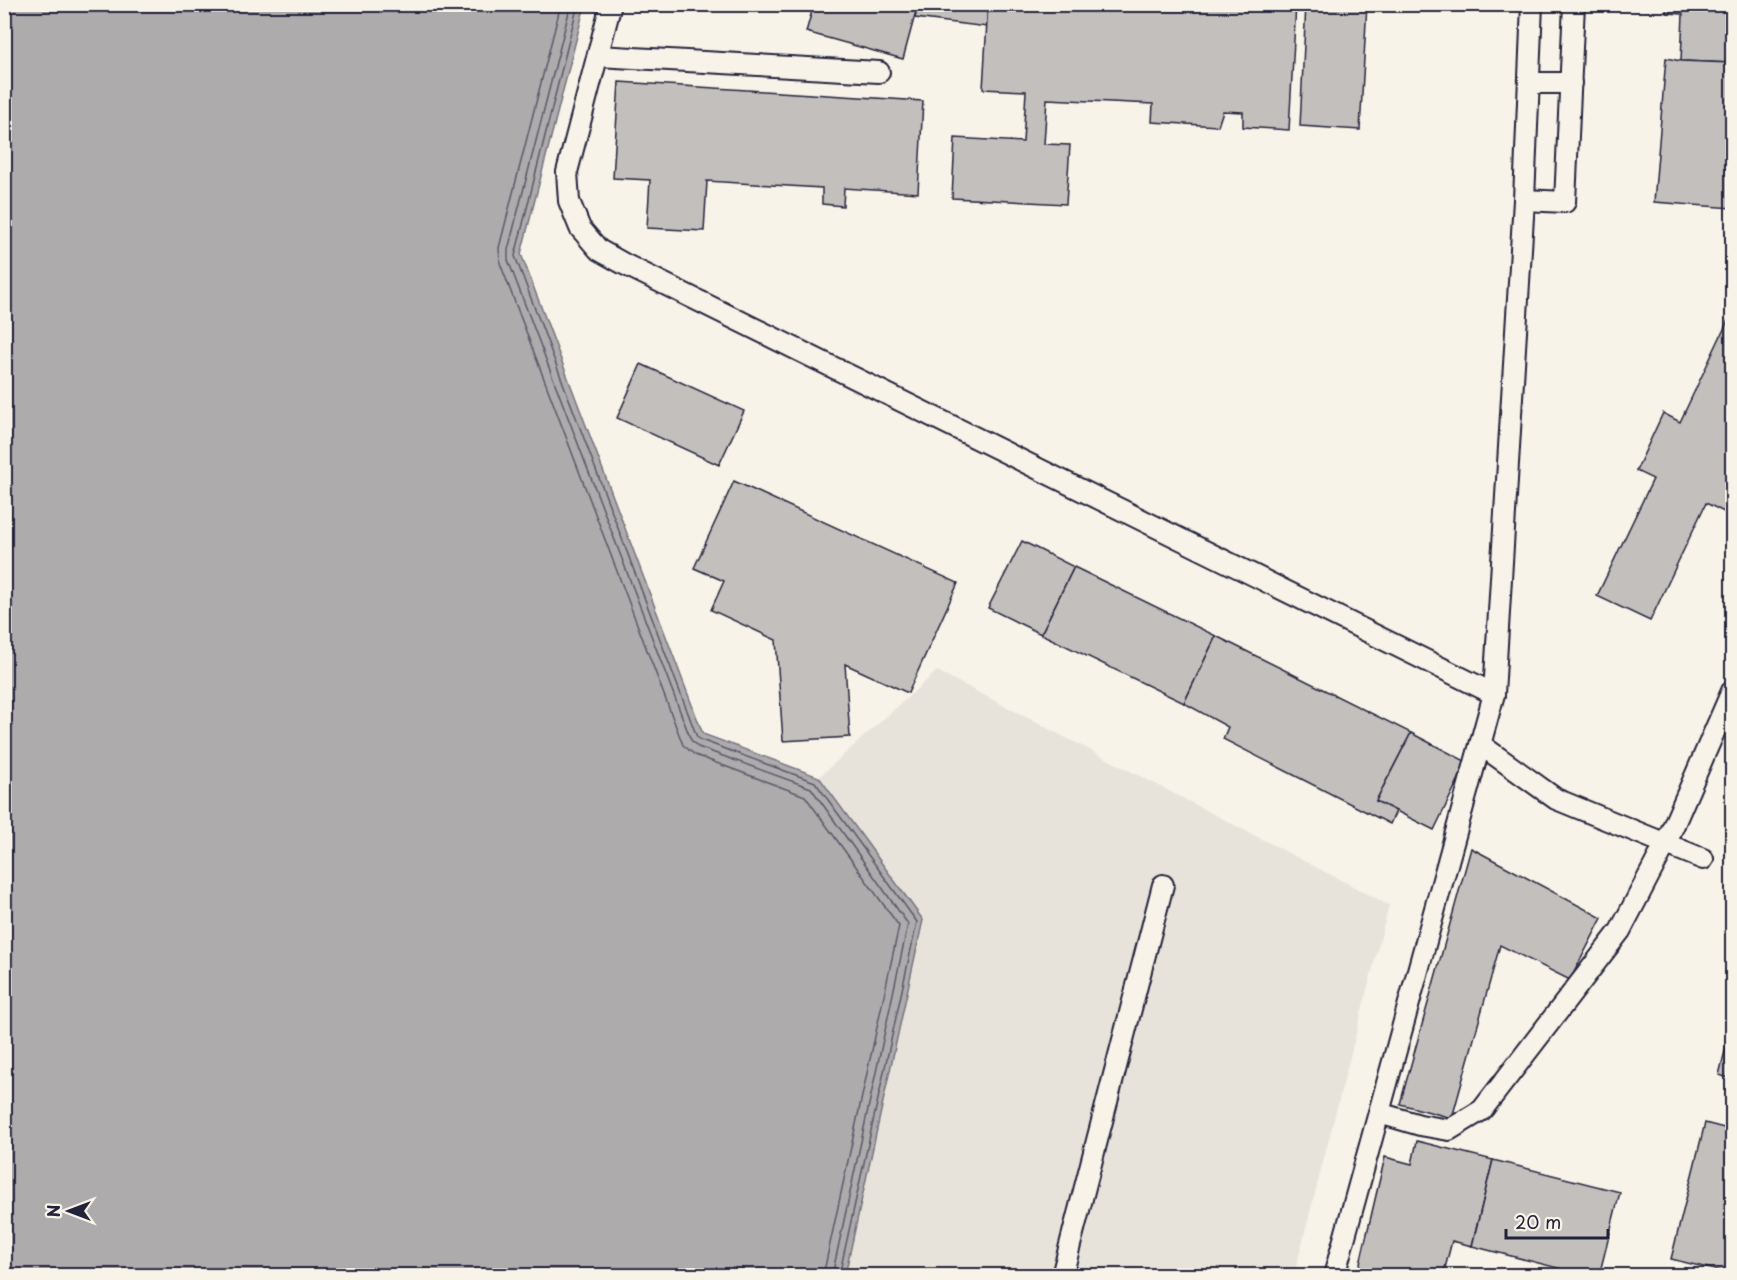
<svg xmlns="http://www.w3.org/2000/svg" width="1737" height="1280" font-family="'Playpen Sans',sans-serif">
<rect width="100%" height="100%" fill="#f7f3e8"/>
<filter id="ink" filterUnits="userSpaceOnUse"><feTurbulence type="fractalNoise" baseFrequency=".0167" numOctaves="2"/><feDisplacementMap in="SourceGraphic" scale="12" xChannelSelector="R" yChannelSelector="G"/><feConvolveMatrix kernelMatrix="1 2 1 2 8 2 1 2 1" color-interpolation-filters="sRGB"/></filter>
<g filter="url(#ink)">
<polygon fill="#e7e3db" points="937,671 1389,905 1294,1275 845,1275 923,921 819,777"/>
<polygon fill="#aeabad" stroke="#76747f" stroke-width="1.5" points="5,4 585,5 521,254 703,734 819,777 923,920 845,1275 5,1275"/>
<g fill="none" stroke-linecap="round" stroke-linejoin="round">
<g stroke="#5a5969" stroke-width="1.5">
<polyline points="561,4 499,248 500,263 683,745 695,755 805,796 899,926 823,1276"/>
<polyline points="571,4 508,250 508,260 691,740 698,747 811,788 908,924 832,1276"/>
<polyline points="578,4 515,256 697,737 701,740 815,782 917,922 839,1276"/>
</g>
</g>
<g fill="#c2bfbd" stroke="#22223b" stroke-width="1.5">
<polygon points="814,4 918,4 903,59 806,32"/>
<polygon points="918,4 988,4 987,27 915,18"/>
<polygon points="988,4 1296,4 1289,130 1243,127 1243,112 1223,111 1218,126 1152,122 1153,104 1047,99 1044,144 1070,145 1066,204 952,198 955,138 1023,142 1026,91 983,89"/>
<polygon points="1306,4 1367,4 1360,130 1300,126"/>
<polygon points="1667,4 1732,4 1732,63 1681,61 1683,14 1666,13"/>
<polygon points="1666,58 1681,61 1732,63 1727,147 1732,148 1732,208 1654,202"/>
<polygon points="619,82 923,101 918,193 844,188 843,206 822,204 822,188 707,181 704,231 647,228 650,180 613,178"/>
<polygon points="1732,312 1732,452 1729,459 1732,461 1732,516 1706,503 1650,621 1597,596 1653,479 1636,471 1663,413 1680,422"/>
<polygon points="641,364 744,411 719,465 617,418"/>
<polygon points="734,481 958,583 908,693 845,664 850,737 783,741 776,640 711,610 724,581 694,568"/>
<polygon points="1022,541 1074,567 1041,634 988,608"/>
<polygon points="1074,567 1216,636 1184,703 1041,634"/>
<polygon points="1216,636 1411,733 1376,801 1396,811 1390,824 1223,739 1228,727 1184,703"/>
<polygon points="1411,733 1467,762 1434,830 1376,801"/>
<polygon points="1471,848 1602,918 1570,980 1500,945 1452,1118 1400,1104"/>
<polygon points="1732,1023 1732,1079 1719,1075"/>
<polygon points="1705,1123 1732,1130 1732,1274 1671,1259"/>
<polygon points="1417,1141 1493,1160 1472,1246 1452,1241 1443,1276 1357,1276 1385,1157 1412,1164"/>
<polygon points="1493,1160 1620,1192 1599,1276 1589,1276 1472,1246"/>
</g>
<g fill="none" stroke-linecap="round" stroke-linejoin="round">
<defs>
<g id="lane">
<polyline points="611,4 567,172 569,201 580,228 599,250 624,264 1494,694"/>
<polyline points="598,56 879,72"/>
<polyline points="1529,83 1571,83"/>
<polyline points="1524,200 1565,202 1574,4"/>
<polyline points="1481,745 1556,799 1703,859"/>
<polyline points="1379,1113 1420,1125 1449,1130 1482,1110 1620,931 1666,843 1732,691"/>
<polyline points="1062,1276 1163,885"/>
<polyline points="1334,1276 1494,694 1524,200 1532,4"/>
</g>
</defs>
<use href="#lane" stroke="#22223b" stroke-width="24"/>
<use href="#lane" stroke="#f7f3e8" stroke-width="20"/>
</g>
</g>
<rect width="1737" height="1280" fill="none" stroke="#f7f3e8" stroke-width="24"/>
<rect x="12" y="12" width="1713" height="1256" fill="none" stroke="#22223b" stroke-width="2" filter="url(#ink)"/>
<g transform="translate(69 1211) rotate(270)" stroke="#f7f3e8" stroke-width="4.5" paint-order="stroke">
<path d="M0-4.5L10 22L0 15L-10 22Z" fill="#22223b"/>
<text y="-9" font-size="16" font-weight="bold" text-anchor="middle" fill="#22223b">N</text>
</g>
<path d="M1506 1229v9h102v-9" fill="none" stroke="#22223b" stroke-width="3"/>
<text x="1515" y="1229" font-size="18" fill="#22223b" stroke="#f7f3e8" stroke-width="4.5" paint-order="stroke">20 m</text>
</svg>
